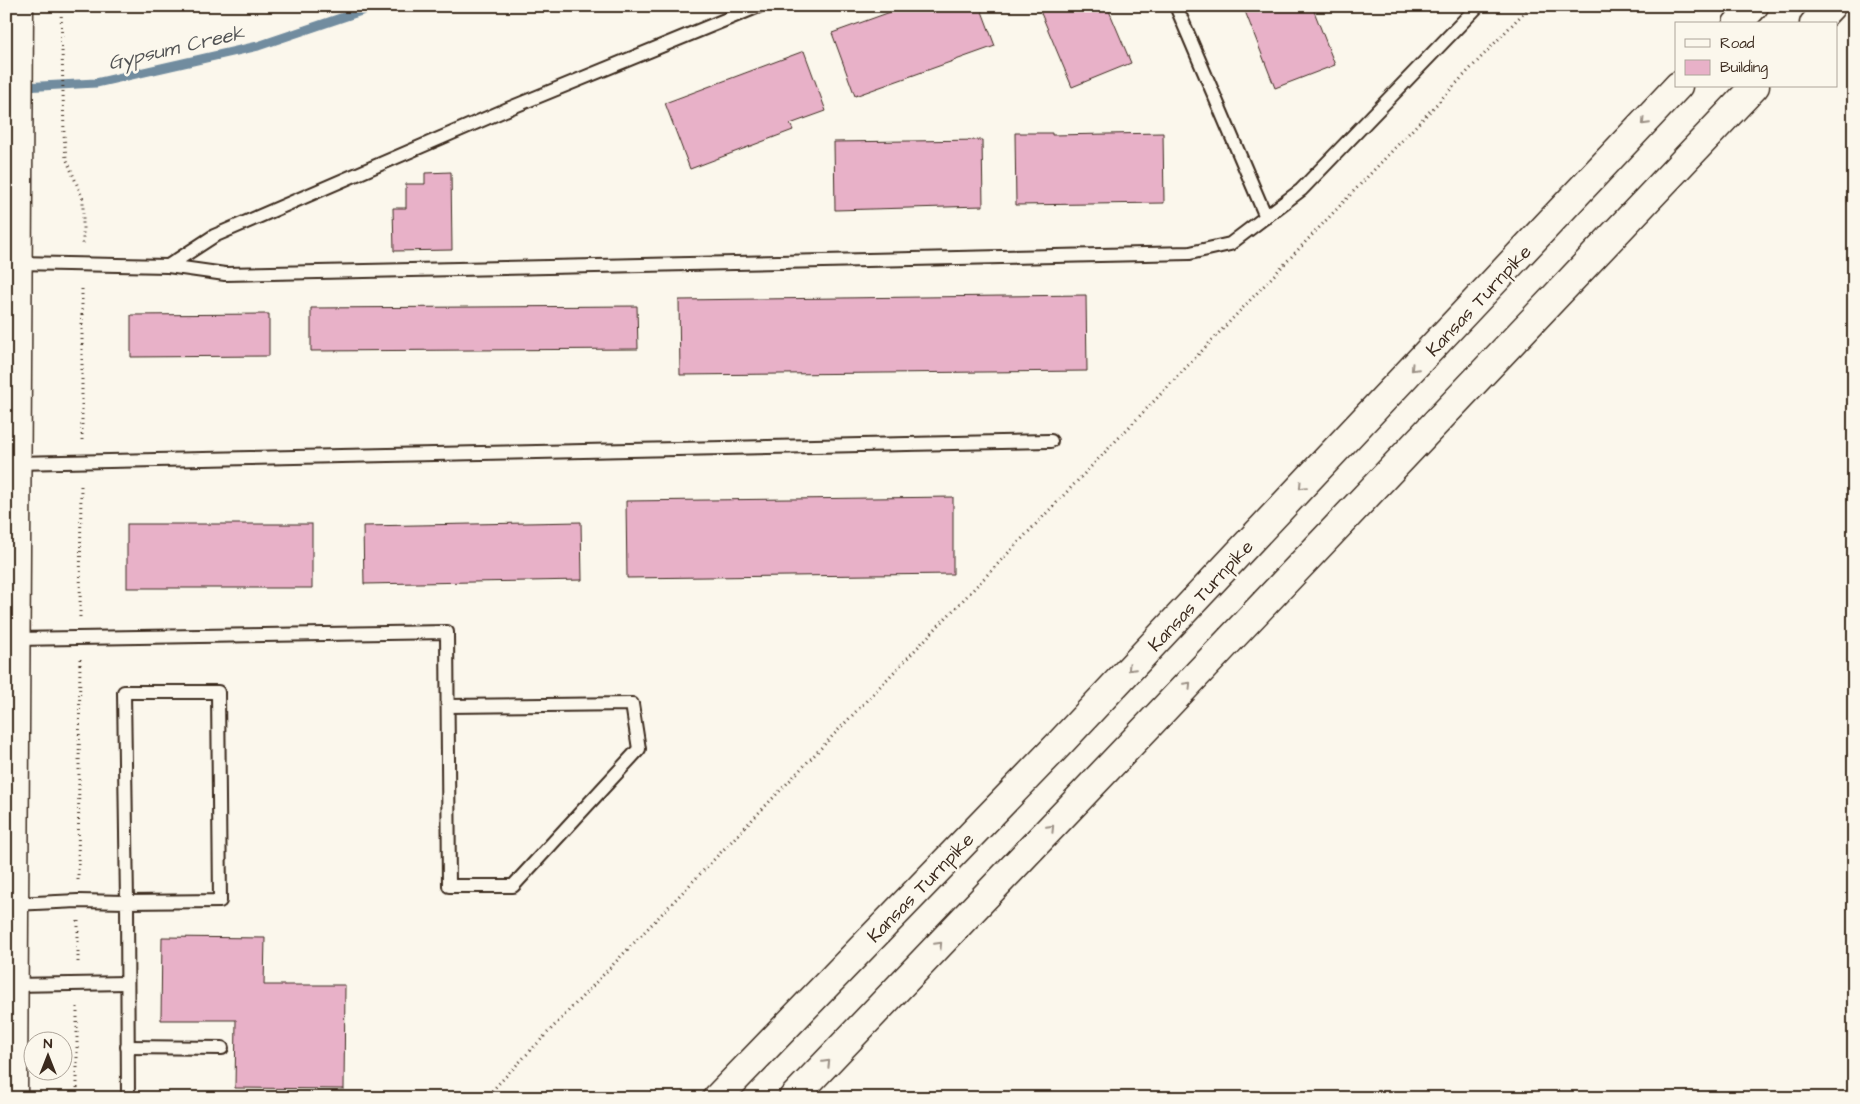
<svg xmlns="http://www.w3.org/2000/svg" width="1860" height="1104" font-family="'Architects Daughter',sans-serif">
<rect width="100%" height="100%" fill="#fbf7ec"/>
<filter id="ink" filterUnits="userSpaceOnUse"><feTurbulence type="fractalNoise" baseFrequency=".02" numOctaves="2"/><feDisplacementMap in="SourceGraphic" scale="10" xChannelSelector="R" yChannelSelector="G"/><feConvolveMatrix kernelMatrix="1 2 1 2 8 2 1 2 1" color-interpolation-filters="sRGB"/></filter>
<g filter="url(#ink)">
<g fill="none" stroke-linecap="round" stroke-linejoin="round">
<polyline stroke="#718c9f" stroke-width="9" points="23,87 96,83 258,46 376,6"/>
</g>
<g fill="#e8b1c8" stroke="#3b2a1e">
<polygon points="907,6 980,6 995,46 855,96 832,33"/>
<polygon points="1038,6 1107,6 1131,63 1072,87"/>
<polygon points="1243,6 1312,6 1335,65 1275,88"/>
<polygon points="804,51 826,111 790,124 793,130 690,169 665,103"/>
<polygon points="1015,133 1052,133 1052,135 1163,133 1164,203 1016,205"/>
<polygon points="982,140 983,206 835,210 834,142"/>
<polygon points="451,172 452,250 394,251 393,208 406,208 406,184 425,184 425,173"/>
<polygon points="1086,295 1087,371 680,375 679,300"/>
<polygon points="637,306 638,349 311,351 311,308"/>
<polygon points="269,314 269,356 131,357 131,315"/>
<polygon points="953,497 953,574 627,578 626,501"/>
<polygon points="581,522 582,580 364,584 363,526"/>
<rect x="127" y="524" width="185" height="64"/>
<polygon points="162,937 265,938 264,985 345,985 344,1089 235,1088 236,1020 161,1020"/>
</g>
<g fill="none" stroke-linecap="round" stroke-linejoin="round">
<defs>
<g id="lane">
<polyline points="1176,6 1266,217"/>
<polyline points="17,263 168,266 225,274 1190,253 1230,244 1301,190 1478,6"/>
<polyline points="168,266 214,236 510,108 759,6"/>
<polyline points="16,463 1051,441"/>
<polyline points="15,639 447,632 449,886 513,886 639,749 632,704 448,706"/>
<polyline points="14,904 78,901 127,902 124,692 218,692 220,901 127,902 128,1098"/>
<polyline points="14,985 127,983"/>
<polyline points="127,1047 222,1048"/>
</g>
<polyline id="secondary" points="13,1098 19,6"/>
<g id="highway">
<polyline points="1737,24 1754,6"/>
<polyline points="1814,24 1831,6"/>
<polyline points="717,1098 1062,741 1678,86"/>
<polyline points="793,1098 1151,723 1755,86"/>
</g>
</defs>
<use href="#lane" stroke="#3b2a1e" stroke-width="16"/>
<use href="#secondary" stroke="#3b2a1e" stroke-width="31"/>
<use href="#highway" stroke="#3b2a1e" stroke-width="31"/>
<g stroke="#3b2a1e" stroke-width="3" stroke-dasharray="1 4" stroke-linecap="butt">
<polyline points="61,6 64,134 66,158 83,199 83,245"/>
<polyline points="82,440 82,286"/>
<polyline points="80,617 81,483"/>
<polyline points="78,880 80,658"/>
<polyline points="78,962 78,921"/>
<polyline points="77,1098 77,1006"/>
<polyline points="485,1098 1157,398 1530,6"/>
</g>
<use href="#lane" stroke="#fbf7ec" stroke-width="12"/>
<use href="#secondary" stroke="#fbf7ec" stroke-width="28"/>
<use href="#highway" stroke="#fbf7ec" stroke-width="28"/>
</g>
<defs><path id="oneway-chevron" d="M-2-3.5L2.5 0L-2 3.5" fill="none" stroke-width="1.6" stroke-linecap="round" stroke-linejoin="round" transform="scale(1.25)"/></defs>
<g stroke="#9b9085">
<use href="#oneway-chevron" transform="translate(1645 122) rotate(133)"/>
<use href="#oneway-chevron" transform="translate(1414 368) rotate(133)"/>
<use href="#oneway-chevron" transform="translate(1302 486) rotate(133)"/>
<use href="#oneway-chevron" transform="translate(1131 668) rotate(133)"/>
<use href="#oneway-chevron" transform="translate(1188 685) rotate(-47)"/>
<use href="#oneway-chevron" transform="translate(1051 828) rotate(-46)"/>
<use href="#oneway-chevron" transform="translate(939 945) rotate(-46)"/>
<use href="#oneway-chevron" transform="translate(827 1063) rotate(-46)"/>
</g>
</g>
<g text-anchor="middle" stroke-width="5" stroke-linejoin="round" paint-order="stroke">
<g font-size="19" fill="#3b2a1e" stroke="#fbf7ec">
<text transform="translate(1478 300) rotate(-47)" y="7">Kansas Turnpike</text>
<text transform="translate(1200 595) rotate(-47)" y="7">Kansas Turnpike</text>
<text transform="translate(920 887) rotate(-46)" y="7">Kansas Turnpike</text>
</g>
<g font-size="20" font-style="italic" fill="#525354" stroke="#fbf7ec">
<text transform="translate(176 47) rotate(-13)" y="7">Gypsum Creek</text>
</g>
</g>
<rect width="1860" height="1104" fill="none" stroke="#fbf7ec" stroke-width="25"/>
<rect x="12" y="12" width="1835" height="1079" fill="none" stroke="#3b2a1e" stroke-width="2" filter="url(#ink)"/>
<rect x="1675" y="22" width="162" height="65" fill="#fbf7ec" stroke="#aea59a"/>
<rect x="1685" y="39" width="25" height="8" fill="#fbf7ec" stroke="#aea59a"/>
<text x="1720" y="48" font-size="15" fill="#3b2a1e">Road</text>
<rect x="1685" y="60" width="25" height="15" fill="#e8b1c8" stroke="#aea59a"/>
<text x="1720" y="72" font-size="15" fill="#3b2a1e">Building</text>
<g transform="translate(48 1056)"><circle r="24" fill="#fbf7ec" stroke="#aea59a"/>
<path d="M0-4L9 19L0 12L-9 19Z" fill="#3b2a1e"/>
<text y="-8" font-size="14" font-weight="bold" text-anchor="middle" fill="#3b2a1e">N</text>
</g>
</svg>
